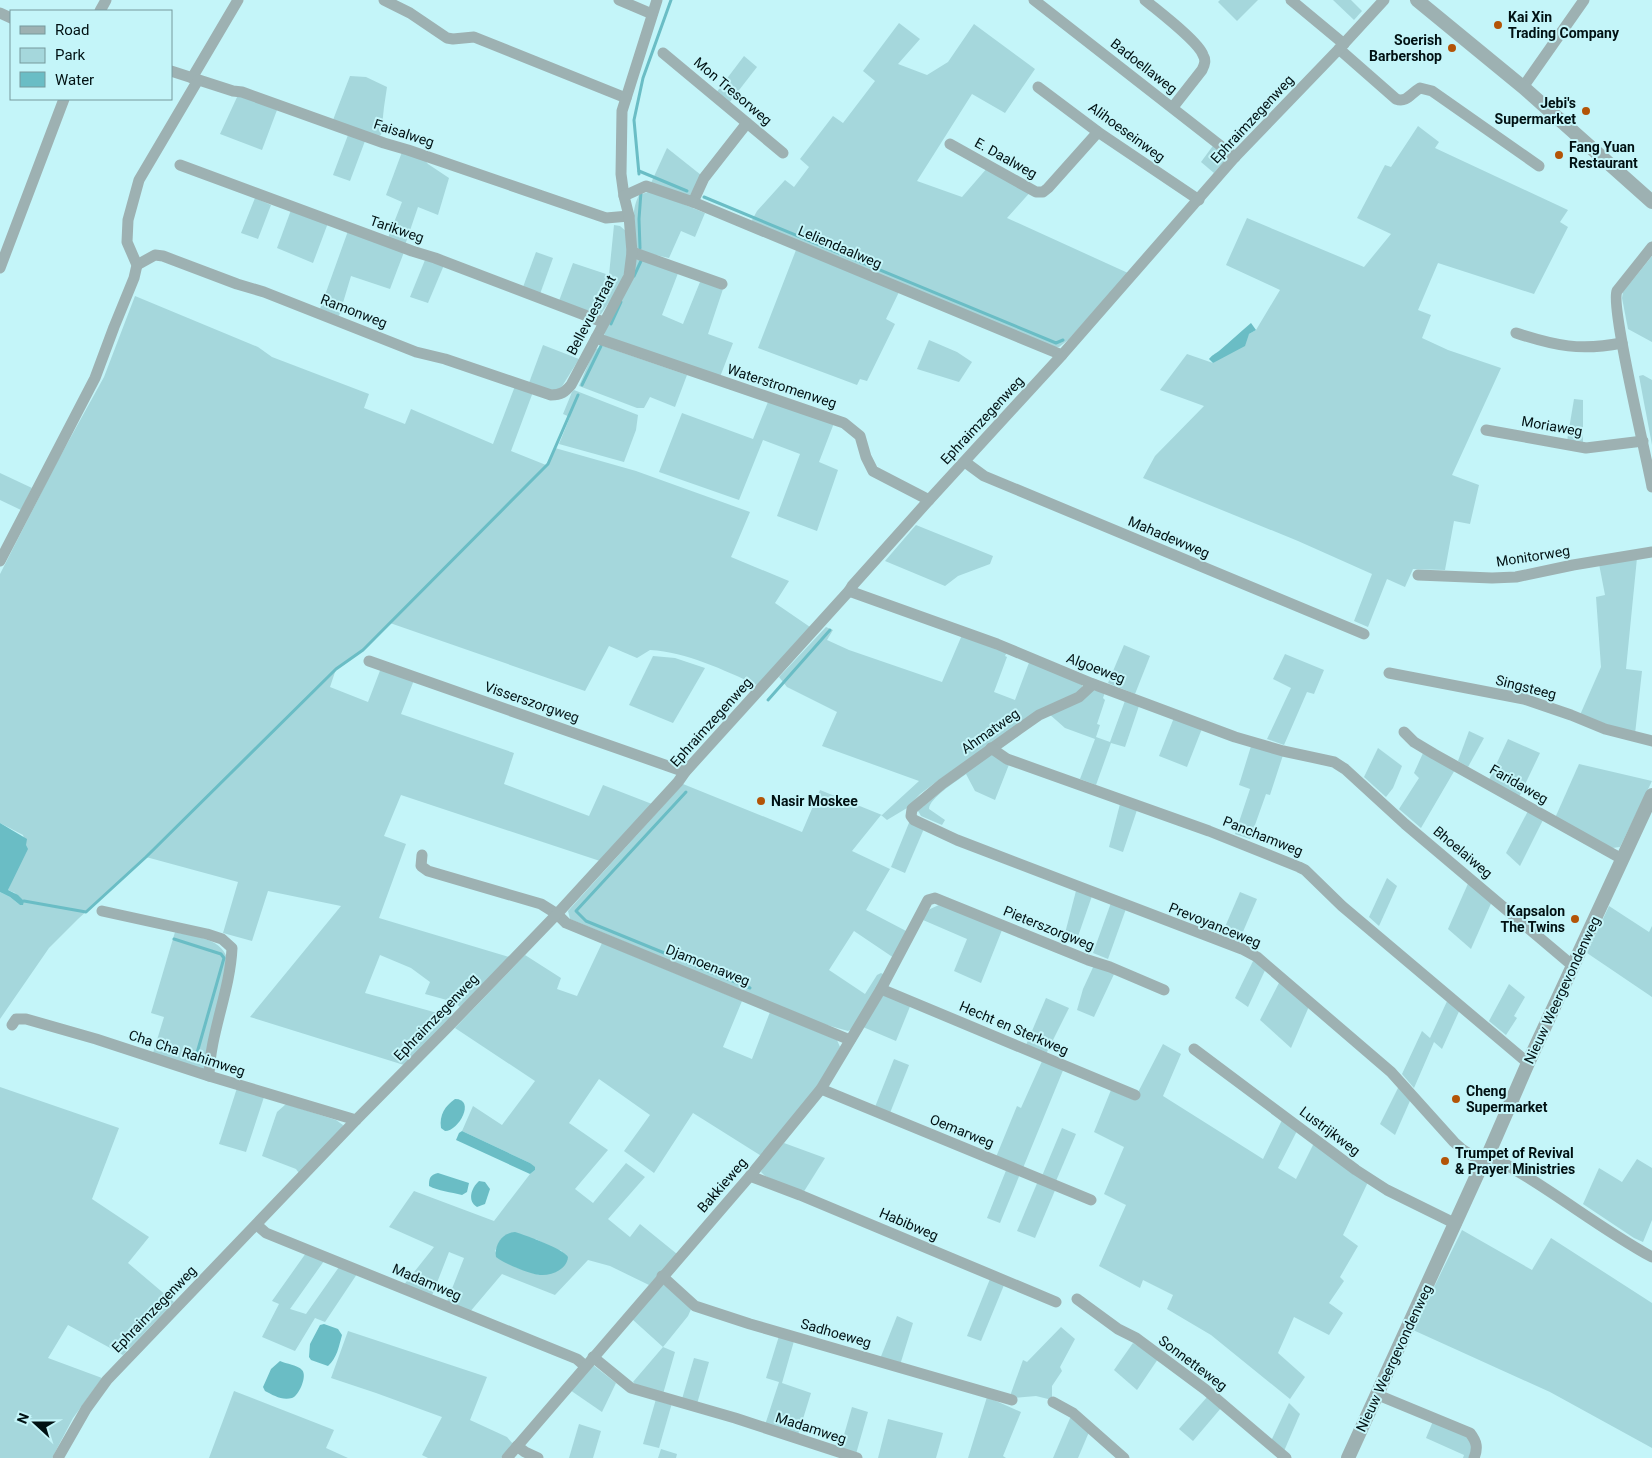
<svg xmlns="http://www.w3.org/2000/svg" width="1652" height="1458" font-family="Roboto,sans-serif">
<rect width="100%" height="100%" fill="#c4f5f9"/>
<g fill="#a5d7dc" fill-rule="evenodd">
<polygon points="1220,0 1258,0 1237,21 1218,2"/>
<polygon points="1333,0 1351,0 1362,11 1354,20"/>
<polygon points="899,23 920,39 898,64 927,75 948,62 974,24 1035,69 1005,113 972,94 917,181 962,197 988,167 1033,189 1007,218 1128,273 1068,340 1059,347 1054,347 751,222 757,211 785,180 794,187 809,167 800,159 833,116 843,123 875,81 863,71"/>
<polygon points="744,56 757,67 729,103 716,93"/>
<polygon points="350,76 366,77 387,87 384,107 381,135 377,137 333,120"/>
<polygon points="238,95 277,110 262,150 220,134"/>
<polygon points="1418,126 1439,142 1435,148 1568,210 1560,222 1568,227 1534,294 1438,263 1418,310 1431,315 1422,338 1448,350 1501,368 1452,475 1479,485 1470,524 1454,521 1445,570 1413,569 1405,587 1387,579 1368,627 1354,621 1372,574 1298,541 1143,478 1155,456 1204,406 1160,390 1187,354 1213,363 1249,334 1256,330 1280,290 1226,265 1247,218 1364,267 1391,234 1357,218 1385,165 1391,167"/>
<polygon points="348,135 365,141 350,181 333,175"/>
<polygon points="1215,143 1229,156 1214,173 1201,162"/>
<polygon points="667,148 701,175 690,196 651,183"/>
<polygon points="402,152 423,158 428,164 449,178 438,215 418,207 405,245 388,238 402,202 386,195"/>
<path d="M651 191 705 213 695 237 681 231 669 258 638 251C632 235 631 210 639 195Z"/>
<polygon points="255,198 271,205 258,239 241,233"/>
<polygon points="291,210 328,223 313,263 277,248"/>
<polygon points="614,225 620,226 627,232 627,260 622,283 601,314 599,315 559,301 573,263 609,275"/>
<polygon points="348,231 404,252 390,289 351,276 339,316 320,309"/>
<polygon points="796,250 899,292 886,319 895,324 867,381 860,379 857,385 758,348"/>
<polygon points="536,252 553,258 540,294 523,287"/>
<polygon points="1652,256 1652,342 1628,329 1622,298 1623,292"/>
<polygon points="635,259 680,268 662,315 683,324 702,277 724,286 708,334 733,343 720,377 606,337 604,334"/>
<polygon points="425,260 444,265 428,303 410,297"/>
<path d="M135 296 258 347 272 357 369 394 364 408 405 424 411 409 493 444 515 386 533 392 511 451 546 465 555 448 636 471 750 512 731 557 789 581 775 603 810 627 757 685C723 670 687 652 650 650L637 658 609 646 585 691 390 623 363 650 336 669 330 687 368 702 381 668 414 680 401 714 514 753 504 784 589 816 603 785 652 804 600 861 401 795 384 836 406 844 379 918 509 957 460 1007 454 1002 425 994 430 982 411 968 380 955 365 993 452 1017 404 1065 250 1017 341 906 268 891 252 941 223 933 238 882 146 857 78 919 49 948 0 1019V892L10 897 20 905 15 893 8 890 26 845 23 835 0 823V574L57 462 104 377Z"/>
<polygon points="929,340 957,352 972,362 959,382 917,369"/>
<polygon points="543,345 579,359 561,388 552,391 529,383"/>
<polygon points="603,346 687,375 675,407 650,397 644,408 637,408 579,386 593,353 596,349"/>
<polygon points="1643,375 1652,380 1652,445 1639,376"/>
<polygon points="574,390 638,415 636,430 624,462 559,444 570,417 563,414 572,392"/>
<polygon points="1574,399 1583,400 1583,442 1567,441"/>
<polygon points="768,402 834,423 819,462 838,470 817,531 777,516 800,454 763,440 739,500 659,472 682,413 753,439"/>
<polygon points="0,473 32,488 21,510 0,500"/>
<polygon points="916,525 993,556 990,564 958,576 945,586 885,561"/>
<polygon points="1637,558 1626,669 1642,671 1635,734 1580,715 1601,667 1596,597 1605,595 1599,564"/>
<polygon points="826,627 833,630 827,640 849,650 942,682 962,635 1007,652 1005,656 1007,657 994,692 1015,700 1030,660 1082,685 1082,687 1078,692 1027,718 940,779 920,794 907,808 887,820 881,815 852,851 890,869 866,910 908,932 894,958 854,931 829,970 865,994 877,975 881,973 883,974 883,977 852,1029 848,1031 820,1023 570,919 568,911 683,784 802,832 820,790 882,815 919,781 822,746 837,712 787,687 779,677"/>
<polygon points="1124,645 1150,656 1135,694 1108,683"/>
<polygon points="1285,654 1324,670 1314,694 1307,692 1284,745 1267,739 1291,688 1273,679"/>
<polygon points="653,656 675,658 705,668 673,723 629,705"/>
<polygon points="1092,690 1105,692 1103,698 1105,700 1097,724 1100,725 1096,737 1110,742 1126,698 1140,703 1125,747 1111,743 1096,785 1080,779 1095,739 1065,728 1048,713"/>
<polygon points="1175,715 1203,726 1187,767 1159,756"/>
<polygon points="1469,731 1484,738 1468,767 1458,761"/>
<polygon points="1508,739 1540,753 1519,797 1489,780"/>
<polygon points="1252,743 1284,752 1270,795 1266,794 1250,839 1235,834 1250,789 1239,785"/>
<polygon points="1378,748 1402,766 1393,788 1386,797 1364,777"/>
<path d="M988 753 1010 762 995 800 975 791 966 774C957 781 929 798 929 809L945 820 942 825 921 816 918 811Z"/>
<polygon points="1423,753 1456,768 1421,828 1399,809 1419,778 1414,773"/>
<polygon points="1579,764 1652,781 1620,847 1612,848 1555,818"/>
<polygon points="1120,804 1137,810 1123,852 1109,847"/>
<polygon points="1528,811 1543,820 1520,866 1506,853"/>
<polygon points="911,818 926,824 905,873 891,867"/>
<polygon points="1387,878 1397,886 1379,926 1369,917"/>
<polygon points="1470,879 1493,899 1471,949 1448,929"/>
<polygon points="1077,887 1093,893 1075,945 1063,941"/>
<polygon points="1240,892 1257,899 1239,941 1222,934"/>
<polygon points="1112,900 1127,906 1108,959 1093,953"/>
<polygon points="941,904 1004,925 981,983 954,971 967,939 923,920 928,910"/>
<polygon points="1609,906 1649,932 1652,926 1652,997 1587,953"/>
<path d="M175 932C196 937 224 938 228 962L204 1070 153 1053 164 1017 151 1013Z"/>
<path d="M602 943 742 1001 723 1047 752 1059 770 1012 837 1040 840 1047 817 1088 763 1157 693 1113 654 1173 624 1151 650 1115 599 1079 569 1123 608 1150 575 1189 593 1203 626 1163 645 1177 608 1219 630 1237 640 1224 677 1254 649 1285 610 1266 588 1260 555 1295 502 1274 469 1313 446 1304 464 1258 449 1252 431 1298 403 1286 434 1247 389 1227 414 1191 494 1221 530 1174 535 1170 530 1163 462 1131 473 1106 502 1125 535 1081 455 1028 525 955 561 978 557 989 577 996ZM536 1239 548 1246 562 1251 539 1275 515 1267 495 1251 500 1241Z"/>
<polygon points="1255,957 1267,966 1248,1007 1235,998"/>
<polygon points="1095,963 1115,972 1094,1017 1077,1010 1083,989"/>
<polygon points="1282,977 1310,1004 1291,1048 1260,1020"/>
<polygon points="1509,984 1525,997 1514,1016 1517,1018 1506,1035 1489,1021"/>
<polygon points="884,994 911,1004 896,1041 863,1027"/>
<polygon points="1449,997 1461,1007 1442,1049 1434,1042 1414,1088 1402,1074 1422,1031 1430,1038"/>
<polygon points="1046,998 1069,1008 1046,1054 1026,1045"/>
<polygon points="1163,1044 1181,1054 1163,1096 1263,1159 1283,1118 1298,1129 1278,1168 1296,1179 1314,1143 1368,1182 1343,1235 1358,1246 1340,1277 1344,1281 1329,1303 1343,1313 1329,1335 1294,1317 1278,1353 1305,1377 1290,1399 1211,1335 1167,1309 1173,1295 1143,1280 1140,1288 1099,1266 1126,1205 1104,1194 1124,1147 1094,1132 1111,1090 1134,1100"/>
<polygon points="894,1059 909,1065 890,1113 875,1107"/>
<polygon points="1043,1059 1064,1068 1023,1168 996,1157 1017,1106 1021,1108"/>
<polygon points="1401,1082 1413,1094 1395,1135 1380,1124"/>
<polygon points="0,1087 119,1128 92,1199 149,1237 128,1263 174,1302 123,1355 68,1325 48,1358 102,1378 73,1418 52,1458 0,1458"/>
<polygon points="237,1088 264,1097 246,1152 219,1144"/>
<polygon points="286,1104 336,1120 343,1125 342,1129 299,1173 296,1169 262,1156 277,1112"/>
<polygon points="1062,1128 1076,1134 1056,1181 1042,1176"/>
<polygon points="784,1143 825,1158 803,1193 765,1176 761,1172 764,1166"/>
<polygon points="1637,1159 1652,1168 1652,1220 1643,1242 1634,1238 1583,1204 1599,1168 1622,1182"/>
<polygon points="1007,1168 1020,1174 1000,1223 987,1218"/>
<polygon points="1038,1181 1056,1188 1035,1238 1017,1231"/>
<polygon points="1462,1230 1532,1270 1551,1238 1652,1303 1652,1448 1550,1392 1413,1330"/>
<polygon points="306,1253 324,1261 290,1309 306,1314 339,1267 357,1274 325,1322 315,1318 295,1351 262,1337 279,1304 272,1301"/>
<polygon points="990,1279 1004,1285 981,1341 967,1336"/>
<polygon points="663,1284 692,1307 688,1316 663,1347 675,1352 663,1394 637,1386 633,1382 663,1347 632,1319"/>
<polygon points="897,1316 913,1323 900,1365 880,1359"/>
<polygon points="1061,1327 1075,1339 1060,1367 1062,1371 1052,1386 1052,1400 1036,1396 1012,1398 1010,1396 1023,1360 1027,1362"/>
<polygon points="348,1331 487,1377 470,1420 507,1437 513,1444 501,1458 428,1458 422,1455 442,1417 376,1393 331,1378"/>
<polygon points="779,1336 794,1341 782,1383 811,1393 798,1435 765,1425 779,1382 766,1378"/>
<polygon points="1133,1343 1158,1359 1137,1390 1114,1370"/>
<polygon points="694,1358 709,1362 697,1404 682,1399"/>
<polygon points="593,1365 616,1383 602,1412 570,1390"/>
<polygon points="234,1391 334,1430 326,1448 348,1458 209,1458"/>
<polygon points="1208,1396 1221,1408 1193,1441 1179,1429"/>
<polygon points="987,1397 1021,1412 1003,1456 1006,1458 968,1458"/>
<polygon points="656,1399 672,1403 659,1448 643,1444"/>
<polygon points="1289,1403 1300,1414 1284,1451 1271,1441"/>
<polygon points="852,1407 868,1412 856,1454 840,1449"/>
<polygon points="1071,1416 1089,1432 1078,1458 1053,1458"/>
<polygon points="888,1419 943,1433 936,1458 878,1458"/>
<polygon points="1433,1421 1469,1435 1474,1443 1472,1458 1463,1458 1464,1455 1426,1438"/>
<polygon points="579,1424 601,1431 593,1458 569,1458"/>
<polygon points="661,1449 677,1454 676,1458 658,1458"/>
</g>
<g fill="#6abdc5">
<path d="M1251 323 1256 330 1249 334 1245 346 1213 363 1209 359C1212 355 1215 354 1219 351 1230 342 1240 332 1251 323Z"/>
<polygon points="0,823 27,839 26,845 28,849 8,890 18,895 24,901 23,905 20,905 10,897 0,892"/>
<path d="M455 1099C476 1099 459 1131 445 1131L441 1128C439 1115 445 1106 455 1099Z"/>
<polygon points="462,1131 530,1163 535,1167 535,1170 530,1174 456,1140 459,1133"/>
<path d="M438 1173 469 1183 467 1192 462 1195C451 1192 438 1191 429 1186 429 1178 430 1175 438 1173Z"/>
<path d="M479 1181 485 1182 490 1189 485 1204 477 1207C467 1201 471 1188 479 1181Z"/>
<path d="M515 1232C527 1236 562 1248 568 1257 567 1269 552 1276 540 1275 529 1274 505 1264 496 1257 494 1245 502 1233 515 1232Z"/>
<path d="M324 1324 338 1329 342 1335C339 1346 337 1358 328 1366L311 1360 309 1357 310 1344 320 1325Z"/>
<path d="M280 1361C286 1364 298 1365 302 1370 308 1376 298 1397 292 1398 282 1401 273 1395 265 1391L263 1387 271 1369Z"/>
</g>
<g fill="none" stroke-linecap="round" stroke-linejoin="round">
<g stroke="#6abdc5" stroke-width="3">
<polyline points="639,171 687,191"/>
<polyline points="639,174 634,120 643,78 671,0"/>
<polyline points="704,197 1056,343 1063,340"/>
<polyline points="640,248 639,219 641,192"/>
<polyline points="634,276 641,261"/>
<polyline points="611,324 621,302"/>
<polyline points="582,385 601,346"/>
<polyline points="768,700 830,630"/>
<polyline points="686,792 576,911 586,921 750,988"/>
<polyline points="24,901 86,912 146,857 336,669 363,650 548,464 578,395"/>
<polyline points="174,939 221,954 224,958 195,1060"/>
</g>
<g stroke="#9db1b2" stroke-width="11">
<polyline points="384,0 410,13 447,38 453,39 474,37 626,98"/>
<polyline points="619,0 652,14"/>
<polyline points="1034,0 1235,157"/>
<path d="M1145 0C1158 11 1198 41 1203 55 1206 60 1205 64 1202 70L1173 107"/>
<polyline points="1291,0 1344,44"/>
<polyline points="100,11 106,0"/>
<polyline points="0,13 11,18"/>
<path d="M1339 49 1396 99C1407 103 1411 93 1420 88L1432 91 1539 166"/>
<polyline points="663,53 783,153"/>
<polyline points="171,71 233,91 242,92 384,143 408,150 606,218 629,216"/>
<polyline points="192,78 238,0"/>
<polyline points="1038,87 1098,132 1199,200"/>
<polyline points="1523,87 1584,0"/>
<polyline points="950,144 1036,192 1043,192 1048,188 1098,132"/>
<polyline points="180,165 412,251 435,258 603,322"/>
<polyline points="624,196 621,174 622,111 657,0"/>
<polyline points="693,202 704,178 747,123"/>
<path d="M1652 247 1617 291C1610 306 1647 459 1652 487"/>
<polyline points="632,252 722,284"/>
<path d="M137 265 155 255 163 256 237 284 264 292 416 352 445 359 551 395C561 395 565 392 571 385L629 276 632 252 629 216 624 196 646 186 693 202 1062 355"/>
<polyline points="0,268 64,99"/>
<path d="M1516 333C1556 346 1580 351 1622 343"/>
<polyline points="596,338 844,423 860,436 866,457 873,471 929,500"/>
<polyline points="1486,430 1586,448 1643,441"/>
<polyline points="965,462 984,476 1364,634"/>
<polyline points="0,561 95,378 114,327 134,278 137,265 127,242 128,220 139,180 198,80"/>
<polyline points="1418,575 1492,578 1516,577 1573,565 1652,552"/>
<polyline points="849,591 997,644 1093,684 1235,737 1283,751 1334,762 1345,769 1405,824 1573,966"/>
<polyline points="369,661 685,772"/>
<polyline points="1389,673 1524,699 1571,715 1605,729 1652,741"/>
<polyline points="1093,684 1079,697 1039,715 1019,729 942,784 912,809 911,816 914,820 957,840 1242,949 1257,957 1391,1072 1454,1142 1463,1150 1483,1162"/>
<polyline points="1404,732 1414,742 1434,754 1622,859"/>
<polyline points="991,748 1007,759 1209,831 1299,867 1305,870 1342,906 1528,1063"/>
<polyline points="422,855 421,866 428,871 541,904 557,914 566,923 850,1040"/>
<path d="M102 911 207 934 222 939 232 948C230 992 210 1033 209 1076"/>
<polyline points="881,989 1135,1095"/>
<polyline points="12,1025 16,1019 26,1019 96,1039 209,1076 356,1120"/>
<polyline points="1194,1049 1356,1170 1387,1190 1456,1224"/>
<polyline points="821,1089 1091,1200"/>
<path d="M1488 1155C1546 1184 1595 1226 1652 1257"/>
<polyline points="750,1176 800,1195 1056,1302"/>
<polyline points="257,1225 266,1233 577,1359 585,1366"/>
<polyline points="662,1276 695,1306 750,1324 1012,1400"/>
<polyline points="1077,1299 1118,1329 1136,1338 1206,1390 1286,1458"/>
<polyline points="593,1357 631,1388 735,1418 857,1458"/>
<path d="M1378 1395 1470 1433C1477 1442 1478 1448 1474 1458"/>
<polyline points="1053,1402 1073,1413 1124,1458"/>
<polyline points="517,1446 525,1452 538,1458"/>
<polyline points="58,1458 86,1409 107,1380 356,1120 448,1027 557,914 678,782 685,772 849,591 852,586 929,500 1062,355 1235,157 1339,49 1384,0"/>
<polyline points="507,1458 750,1176 821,1089 881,989 928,900 935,898 1088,960 1110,967 1164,990"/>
</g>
<g stroke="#9db1b2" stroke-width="14">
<polyline points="1417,0 1523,87 1652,202"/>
<polyline points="1348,1458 1483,1162 1488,1155 1528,1063 1652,795"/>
</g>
</g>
<g fill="#b35407" stroke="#c4f5f9" stroke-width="2">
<circle cx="1498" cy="25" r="5"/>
<circle cx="1452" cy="48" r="5"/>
<circle cx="1586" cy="111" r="5"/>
<circle cx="1559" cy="155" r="5"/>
<circle cx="761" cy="801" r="5"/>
<circle cx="1575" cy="919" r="5"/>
<circle cx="1456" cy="1099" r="5"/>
<circle cx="1445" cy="1161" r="5"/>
</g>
<g text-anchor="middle" stroke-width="4" stroke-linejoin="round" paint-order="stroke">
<g font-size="14" font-weight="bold" fill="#011113" stroke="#c4f5f9" text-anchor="start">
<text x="1508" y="22">Kai Xin<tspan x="1508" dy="16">Trading Company</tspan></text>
<text x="1442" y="45" text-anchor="end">Soerish<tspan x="1442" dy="16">Barbershop</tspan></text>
<text x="1576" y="108" text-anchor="end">Jebi's<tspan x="1576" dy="16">Supermarket</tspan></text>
<text x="1569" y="152">Fang Yuan<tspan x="1569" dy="16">Restaurant</tspan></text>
<text x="771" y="806">Nasir Moskee</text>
<text x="1565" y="916" text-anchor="end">Kapsalon<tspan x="1565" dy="16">The Twins</tspan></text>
<text x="1466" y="1096">Cheng<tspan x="1466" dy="16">Supermarket</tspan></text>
<text x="1455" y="1158">Trumpet of Revival<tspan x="1455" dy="16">&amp; Prayer Ministries</tspan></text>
</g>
<g font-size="14" fill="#011113" stroke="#c4f5f9">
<text transform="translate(1144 66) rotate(38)" y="5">Badoellaweg</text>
<text transform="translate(733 91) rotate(40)" y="5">Mon Tresorweg</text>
<text transform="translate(1252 119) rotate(-47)" y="5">Ephraimzegenweg</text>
<text transform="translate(1127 132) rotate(36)" y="5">Alihoeseinweg</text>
<text transform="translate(404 133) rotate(18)" y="5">Faisalweg</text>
<text transform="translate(1006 158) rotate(29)" y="5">E. Daalweg</text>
<text transform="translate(397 229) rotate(19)" y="5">Tarikweg</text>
<text transform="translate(840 247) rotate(23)" y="5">Leliendaalweg</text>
<text transform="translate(354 311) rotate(21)" y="5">Ramonweg</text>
<text transform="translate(591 315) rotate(-62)" y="5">Bellevuestraat</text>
<text transform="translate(782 386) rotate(18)" y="5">Waterstromenweg</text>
<text transform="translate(982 420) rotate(-47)" y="5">Ephraimzegenweg</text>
<text transform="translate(1552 426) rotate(10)" y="5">Moriaweg</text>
<text transform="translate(1169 537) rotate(23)" y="5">Mahadewweg</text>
<text transform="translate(1533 556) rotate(-9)" y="5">Monitorweg</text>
<text transform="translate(1096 668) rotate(21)" y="5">Algoeweg</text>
<text transform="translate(1526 687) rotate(14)" y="5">Singsteeg</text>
<text transform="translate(532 702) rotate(19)" y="5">Visserszorgweg</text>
<text transform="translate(711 722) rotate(-48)" y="5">Ephraimzegenweg</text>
<text transform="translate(990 731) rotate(-35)" y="5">Ahmatweg</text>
<text transform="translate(1519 784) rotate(30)" y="5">Faridaweg</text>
<text transform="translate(1263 836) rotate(22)" y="5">Panchamweg</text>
<text transform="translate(1463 852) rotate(40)" y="5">Bhoelaiweg</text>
<text transform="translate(1215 925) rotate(22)" y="5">Prevoyanceweg</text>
<text transform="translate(1049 928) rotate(22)" y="5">Pieterszorgweg</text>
<text transform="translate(708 965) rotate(22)" y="5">Djamoenaweg</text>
<text transform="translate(1562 990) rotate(-65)" y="5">Nieuw Weergevondenweg</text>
<text transform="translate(436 1017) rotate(-46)" y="5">Ephraimzegenweg</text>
<text transform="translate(1014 1028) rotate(23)" y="5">Hecht en Sterkweg</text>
<text transform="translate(187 1053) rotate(18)" y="5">Cha Cha Rahimweg</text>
<text transform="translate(962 1131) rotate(22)" y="5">Oemarweg</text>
<text transform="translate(1330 1131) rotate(37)" y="5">Lustrijkweg</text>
<text transform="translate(722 1185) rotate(-49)" y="5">Bakkieweg</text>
<text transform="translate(909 1224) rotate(23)" y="5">Habibweg</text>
<text transform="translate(427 1282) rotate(23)" y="5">Madamweg</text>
<text transform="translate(154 1309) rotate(-46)" y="5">Ephraimzegenweg</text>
<text transform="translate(836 1333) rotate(16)" y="5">Sadhoeweg</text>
<text transform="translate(1394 1358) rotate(-65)" y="5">Nieuw Weergevondenweg</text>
<text transform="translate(1193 1363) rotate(37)" y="5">Sonnetteweg</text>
<text transform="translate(811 1428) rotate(18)" y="5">Madamweg</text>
</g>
</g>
<rect x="10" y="10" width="162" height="90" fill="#c4f5f9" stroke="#769a9d"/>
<rect x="20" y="26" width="25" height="8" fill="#9db1b2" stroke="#769a9d"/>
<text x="55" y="35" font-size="15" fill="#011113">Road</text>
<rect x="20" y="48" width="25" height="15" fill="#a5d7dc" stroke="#769a9d"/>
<text x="55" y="60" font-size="15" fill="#011113">Park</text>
<rect x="20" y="72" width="25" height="15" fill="#6abdc5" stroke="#769a9d"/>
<text x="55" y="85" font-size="15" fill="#011113">Water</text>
<g transform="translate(35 1423) rotate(291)" stroke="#c4f5f9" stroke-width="4" paint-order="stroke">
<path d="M0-4L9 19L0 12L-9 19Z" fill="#011113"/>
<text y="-8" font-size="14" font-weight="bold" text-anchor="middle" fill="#011113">N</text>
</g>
</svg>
